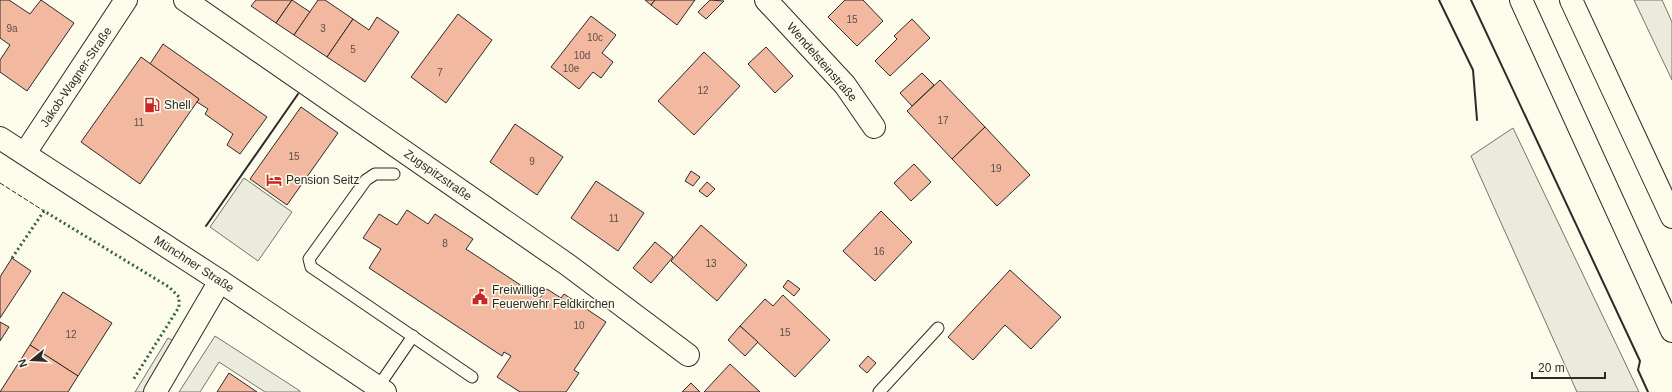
<svg xmlns="http://www.w3.org/2000/svg" width="1672" height="392" font-family="Arial,sans-serif">
<rect width="100%" height="100%" fill="#fdfbea"/>
<g fill="#ecebdb" stroke="#74746e">
<polygon points="1634,0 1662,0 1672,22 1672,80"/>
<polygon points="1513,128 1639,392 1577,392 1471,156"/>
</g>
<g fill="#eceadb" stroke="#74746e">
<polygon points="244,178 292,212 258,261 210,227"/>
<polygon points="215,336 300,391 300,392 265,392 219,362 200,392 179,392"/>
<polygon points="168,338 175,342 145,392 135,392"/>
</g>
<g fill="#f2b8a0" stroke="#2b2b2b">
<polygon points="0,0 9,0 30,14 41,0 74,23 27,91 0,72 0,60 10,45 0,38"/>
<polygon points="256,0 292,0 276,23 251,6"/>
<polygon points="292,0 310,12 294,35 276,23"/>
<polygon points="318,0 325,0 353,19 327,57 294,35"/>
<polygon points="645,0 655,0 651,5"/>
<polygon points="655,0 695,0 677,25 651,5"/>
<polygon points="710,0 724,1 706,19 698,12"/>
<polygon points="845,0 863,0 883,21 857,46 828,17"/>
<polygon points="458,14 492,40 446,103 411,77"/>
<polygon points="591,16 616,35 602,53 613,62 601,78 593,72 579,89 551,67"/>
<polygon points="377,17 399,32 365,82 327,57 353,19 369,30"/>
<polygon points="912,19 930,38 890,76 875,61 897,39 894,36"/>
<polygon points="163,44 267,117 240,154 227,145 233,134 205,114 208,109 197,102 199,99 150,64"/>
<polygon points="766,47 793,76 775,93 748,64"/>
<polygon points="704,52 740,86 694,135 658,101"/>
<polygon points="141,57 199,99 140,184 81,142"/>
<polygon points="922,73 934,85 912,106 900,93"/>
<polygon points="940,80 985,127 952,159 907,111"/>
<polygon points="301,107 338,133 287,205 250,179"/>
<polygon points="515,124 563,157 537,195 490,162"/>
<polygon points="985,127 1030,175 997,206 952,159"/>
<polygon points="914,164 931,182 911,201 894,183"/>
<polygon points="691,171 700,177 693,186 685,181"/>
<polygon points="596,181 644,213 618,251 571,218"/>
<polygon points="707,182 715,189 707,197 699,191"/>
<polygon points="407,210 428,224 435,214 473,239 466,249 540,298 547,289 561,298 564,294 606,322 574,370 579,373 566,392 520,392 497,377 511,356 504,352 502,356 369,268 381,249 363,238 379,214 397,225"/>
<polygon points="881,211 912,242 875,281 843,251"/>
<polygon points="701,225 747,265 717,301 671,261"/>
<polygon points="655,242 673,257 651,283 633,268"/>
<polygon points="12,258 31,271 0,318 0,277"/>
<polygon points="1010,270 1061,317 1031,349 1005,325 973,360 948,337"/>
<polygon points="788,280 800,289 794,296 783,287"/>
<polygon points="63,292 112,323 78,376 30,345"/>
<polygon points="783,295 830,340 795,377 740,326 765,299 773,306"/>
<polygon points="0,322 9,327 0,341"/>
<polygon points="740,326 758,342 745,356 728,340"/>
<polygon points="30,345 78,376 68,392 0,392"/>
<polygon points="868,356 876,363 867,373 859,366"/>
<polygon points="730,364 760,392 704,392"/>
<polygon points="229,373 257,392 217,392"/>
<polygon points="691,383 700,392 682,392"/>
</g>
<g fill="none" stroke-linecap="round" stroke-linejoin="round">
<defs>
<g id="lane">
<polyline points="394,174 375,174 366,180 309,259 311,267 472,377"/>
<polyline points="378,387 413,336"/>
<polyline points="879,392 938,328"/>
</g>
<g id="street">
<polyline points="185,0 568,265 688,355"/>
<polyline points="766,0 845,85 874,127"/>
<polyline points="25,153 126,0"/>
<polyline points="155,392 220,281"/>
</g>
<polyline id="secondary" points="0,138 220,281 385,392"/>
<g id="highway">
<polyline points="1521,0 1672,331"/>
<polyline points="1571,0 1672,217"/>
</g>
</defs>
<use href="#lane" stroke="#2b2b2b" stroke-width="13"/>
<use href="#street" stroke="#2b2b2b" stroke-width="24"/>
<use href="#secondary" stroke="#2b2b2b" stroke-width="24"/>
<use href="#highway" stroke="#2b2b2b" stroke-width="24"/>
<use href="#lane" stroke="#fdfbea" stroke-width="11"/>
<use href="#street" stroke="#fdfbea" stroke-width="22"/>
<use href="#secondary" stroke="#fdfbea" stroke-width="22"/>
<use href="#highway" stroke="#fdfbea" stroke-width="22"/>
<polyline stroke="#34623c" stroke-width="3" stroke-dasharray="2 3" stroke-linecap="butt" points="12,258 44,211 169,287 179,297 179,307 133,380"/>
<polyline stroke="#2b2b2b" stroke-width="1" stroke-dasharray="5 2" stroke-linecap="butt" points="0,183 44,211"/>
<g stroke="#2b2b2b" stroke-width="2">
<polyline points="1439,0 1473,70 1477,120"/>
<polyline points="1471,0 1640,361 1638,370 1648,392"/>
<polyline points="206,226 298,94"/>
</g>
</g>
<defs>
<symbol id="fuel-bare" viewBox="-9 -9 18 18"><path d="M-5.5-6h7V0h2V4h1.3V-2.5L3-4.5l.8-.8L6-3V5H2.5V1h-1V6h-7ZM-4.2-4.7v3.2H.2V-4.7Z" fill="#c62828" stroke="#fdfbea" stroke-width="2.5" paint-order="stroke"/></symbol>
<symbol id="hotel-bare" viewBox="-9 -9 18 18"><path d="M-6-4.5h1.5V1H6V5H4.5V3h-9V5H-6ZM-4 0a1.8 1.8 0 1 1 3.6 0ZM.5 0V-2.5h3Q6-2.5 6 0Z" fill="#c62828" stroke="#fdfbea" stroke-width="2.5" paint-order="stroke"/></symbol>
<symbol id="civic-bare" viewBox="-9 -9 18 18"><path d="M-.6-6.5H3V-4.5H.6V-3L4-1V1h2V6H-6V1h2V-1L-.6-3ZM-1.2 2.5V6h2.4V2.5Z" fill="#c62828" stroke="#fdfbea" stroke-width="2.5" paint-order="stroke"/></symbol>
</defs>
<g fill-rule="evenodd">
<use href="#fuel-bare" x="141" y="94" width="22" height="22"/>
<use href="#hotel-bare" x="263" y="169" width="22" height="22"/>
<use href="#civic-bare" x="469" y="286" width="22" height="22"/>
</g>
<g text-anchor="middle" stroke-width="3" stroke-linejoin="round" paint-order="stroke">
<g font-size="10" fill="#5d4e48">
<text x="852" y="23">15</text>
<text x="12" y="32">9a</text>
<text x="323" y="32">3</text>
<text x="595" y="41">10c</text>
<text x="353" y="53">5</text>
<text x="582" y="59">10d</text>
<text x="571" y="72">10e</text>
<text x="440" y="76">7</text>
<text x="703" y="94">12</text>
<text x="943" y="124">17</text>
<text x="139" y="126">11</text>
<text x="294" y="160">15</text>
<text x="532" y="165">9</text>
<text x="996" y="172">19</text>
<text x="614" y="222">11</text>
<text x="445" y="247">8</text>
<text x="879" y="255">16</text>
<text x="711" y="267">13</text>
<text x="579" y="329">10</text>
<text x="785" y="336">15</text>
<text x="71" y="338">12</text>
</g>
<g font-size="12" fill="#2b2b2b" stroke="#fdfbea">
<text transform="translate(822 62) rotate(49)" y="4">Wendelsteinstraße</text>
<text transform="translate(76 77) rotate(-56)" y="4">Jakob-Wagner-Straße</text>
<text transform="translate(438 175) rotate(35)" y="4">Zugspitzstraße</text>
<text transform="translate(194 264) rotate(33)" y="4">Münchner Straße</text>
</g>
<g font-size="12" fill="#2b2b2b" stroke="#fdfbea" text-anchor="start">
<text x="164" y="109">Shell</text>
<text x="286" y="184">Pension Seitz</text>
<text x="492" y="294">Freiwillige<tspan x="492" dy="14">Feuerwehr Feldkirchen</tspan></text>
</g>
</g>
<g transform="translate(32 360) rotate(252)" stroke="#fdfbea" stroke-width="3" paint-order="stroke">
<path d="M0-3L7 15L0 10L-7 15Z" fill="#2b2b2b"/>
<text y="-6" font-size="11" font-weight="bold" text-anchor="middle" fill="#2b2b2b">N</text>
</g>
<path d="M1532 372v6h73v-6" fill="none" stroke="#2b2b2b" stroke-width="2"/>
<text x="1538" y="372" font-size="12" fill="#2b2b2b" stroke="#fdfbea" stroke-width="3" paint-order="stroke">20 m</text>
</svg>
